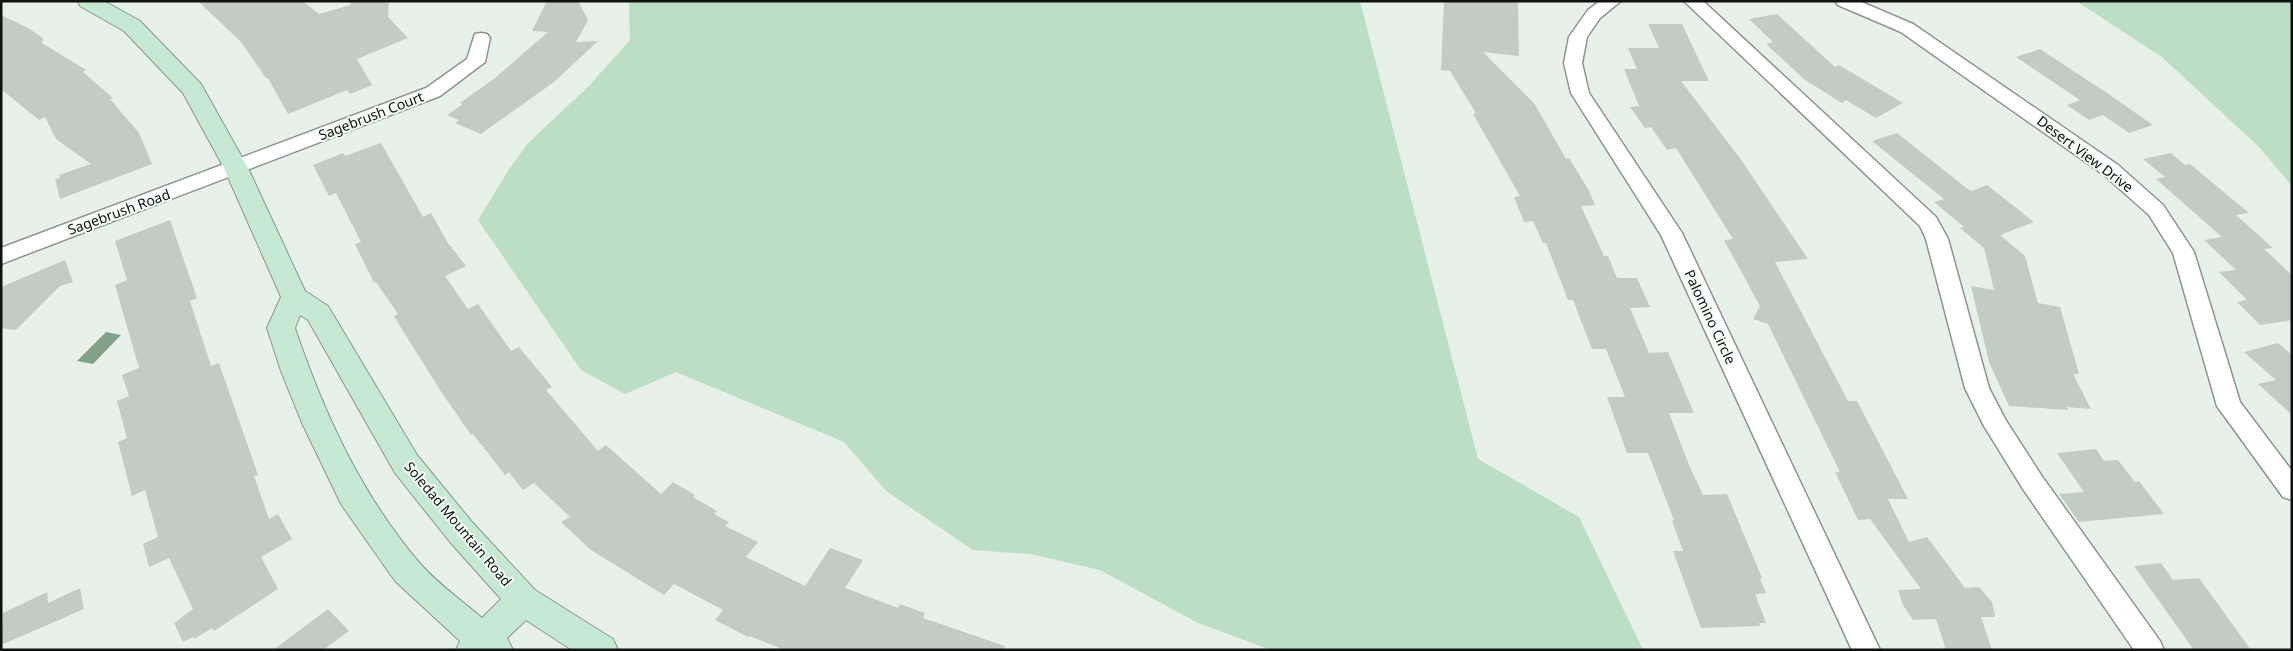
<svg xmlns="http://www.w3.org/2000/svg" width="2293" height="651" font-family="'Noto Sans',sans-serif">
<rect width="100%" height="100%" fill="#e7f0e9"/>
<g fill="#bcdec4">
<polygon points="627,1 1360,1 1478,459 1579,517 1643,650 1271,650 1198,623 1100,570 1030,554 973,550 886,491 844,442 676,372 625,394 581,370 478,220 508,171 528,143 589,86 630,40 629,3"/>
<polygon points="2076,1 2292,1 2292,186 2259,147 2162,57"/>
</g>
<polygon fill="#82a38a" points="106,332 121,335 93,364 77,361"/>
<g fill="#c3cbc5">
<polygon points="198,1 303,1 319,14 351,5 350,1 389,1 388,17 408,38 357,59 372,85 350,94 347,90 288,114 268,78 266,78 241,42"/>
<polygon points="547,1 578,1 588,20 576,42 598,41 554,82 481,134 455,123 459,120 447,115 463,104 460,103 495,78 548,32 532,31"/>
<polygon points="1444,1 1518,1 1519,56 1483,52 1534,103 1566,159 1569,158 1588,189 1595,205 1581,206 1604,256 1608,256 1617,278 1637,278 1650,307 1630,308 1649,353 1668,352 1694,413 1669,413 1689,465 1703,495 1727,494 1762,578 1760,579 1766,593 1755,594 1766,623 1759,623 1760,626 1701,628 1673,551 1683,551 1672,521 1674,520 1648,453 1627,453 1607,397 1625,397 1606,349 1592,349 1573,300 1568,300 1546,243 1543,243 1533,221 1524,222 1514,197 1520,196 1473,114 1476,113 1450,71 1441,70"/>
<polygon points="1777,14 1835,67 1839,65 1903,103 1876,118 1846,100 1842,103 1805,80 1766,44 1773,42 1749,19"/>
<polygon points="1,15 28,28 43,38 42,43 86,70 83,72 113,98 110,99 139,133 152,164 60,199 55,179 60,178 59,175 91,164 56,139 45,117 39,120 1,89"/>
<polygon points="1648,24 1682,24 1709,81 1681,81 1742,161 1808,259 1775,262 1848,401 1857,401 1908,499 1888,499 1909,542 1927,537 1965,588 1979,587 1992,602 1995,617 1981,617 1992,650 1946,650 1936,619 1913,620 1903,605 1898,590 1921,589 1870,519 1858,520 1835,472 1840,472 1768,324 1753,319 1760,306 1724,240 1733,239 1676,148 1667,150 1651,127 1645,128 1630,107 1639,106 1624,69 1637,69 1628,48 1659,48"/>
<polygon points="2040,49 2110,95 2153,125 2129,133 2103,115 2089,120 2067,105 2080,100 2016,57"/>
<polygon points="1897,133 1969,190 1972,191 1987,185 2034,222 2000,235 2025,256 2038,303 2060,307 2079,374 2073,374 2091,409 2067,407 2068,410 2009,406 1989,362 1971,286 1994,290 1984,248 1960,228 1964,227 1934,202 1944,199 1872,141"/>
<polygon points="381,143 423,217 431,213 448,243 466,266 445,276 468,309 478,304 511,351 519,347 552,387 546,390 598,451 606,445 661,494 673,482 695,495 693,497 717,511 714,514 729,522 725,526 758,542 746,557 805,586 830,548 863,560 845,588 898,608 900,604 925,613 923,618 1005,646 1004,650 785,650 749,636 748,637 715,620 723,610 674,584 664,595 591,550 561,522 570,517 534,483 523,490 509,472 505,475 473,434 471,435 442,393 408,339 394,316 398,314 376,282 374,283 355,244 361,242 336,193 329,196 313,165 343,153 345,156"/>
<polygon points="2171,153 2185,165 2190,164 2249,213 2236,215 2273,248 2264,249 2292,275 2292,320 2260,325 2237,302 2247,300 2219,272 2236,270 2204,240 2222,237 2156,179 2165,177 2143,159"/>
<polygon points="170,220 197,298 190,301 211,366 219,363 258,475 254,476 269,519 278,514 292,539 261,557 278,589 214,631 212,628 194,639 193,637 183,642 174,623 193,609 169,558 149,567 143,544 158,537 145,490 132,496 118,442 127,438 117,401 129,396 122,375 139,368 115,285 127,280 115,241"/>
<polygon points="65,260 73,282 60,286 16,330 1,328 1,287"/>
<polygon points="2278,343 2292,355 2292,415 2258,384 2276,380 2244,352"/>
<polygon points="2096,449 2104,461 2118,460 2135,482 2139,481 2164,514 2079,522 2059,494 2084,492 2057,453"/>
<polygon points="2161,563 2173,580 2199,578 2251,650 2194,650 2134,566"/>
<polygon points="80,588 84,609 1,645 3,613 47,592 48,603"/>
<polygon points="328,609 349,631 323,650 273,650"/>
</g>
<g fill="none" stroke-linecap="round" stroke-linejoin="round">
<defs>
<g id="street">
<polygon points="1600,1 1621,1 1600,18 1587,37 1582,63 1589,93 1682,233 1880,650 1852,650 1661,235 1571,93 1564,63 1569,37 1588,10"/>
<polygon points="1684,1 1703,1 1936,217 1948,239 1989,388 2005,419 2041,475 2160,641 2164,650 2134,650 2023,489 1984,426 1965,388 1926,239 1920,226"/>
<polygon points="1835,1 1859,1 1913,24 2118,165 2163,205 2194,252 2240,402 2292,471 2292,500 2283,497 2217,406 2173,253 2149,215 2104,175 1901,32 1838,5"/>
<polygon points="481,33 487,34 490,38 485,62 440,96 1,264 1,248 426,88 467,59 475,34"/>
</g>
<path id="secondary" d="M78 1H104L140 21 201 84 248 168 305 291 328 306 417 455 472 522 535 590 613 639 618 650H572L526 620 507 638 513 650H456L460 641 395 581 341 504 302 423 281 371 267 328 281 297 224 168 183 93 124 31 80 6ZM300 315 308 320 395 473 450 542 501 599 482 618C461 600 434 581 417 560 360 492 323 411 295 328Z"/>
</defs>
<use href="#street" stroke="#8d958e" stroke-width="3"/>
<use href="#secondary" stroke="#8d958e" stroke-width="2"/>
<use href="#street" fill="#fff" fill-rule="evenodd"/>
<use href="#secondary" fill="#c5e9d3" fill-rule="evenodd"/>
</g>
<g text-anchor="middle" stroke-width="4" stroke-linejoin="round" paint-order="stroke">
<g font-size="14" fill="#0f1210" stroke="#f4fdf6">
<text transform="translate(371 116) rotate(-21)" y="5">Sagebrush Court</text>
<text transform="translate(2085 154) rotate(37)" y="5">Desert View Drive</text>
<text transform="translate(119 212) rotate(-20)" y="5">Sagebrush Road</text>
<text transform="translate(1710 317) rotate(65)" y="5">Palomino Circle</text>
<text transform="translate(458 524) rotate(50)" y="5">Soledad Mountain Road</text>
</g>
</g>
<rect width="2293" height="651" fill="none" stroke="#0f1210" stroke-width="5"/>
</svg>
